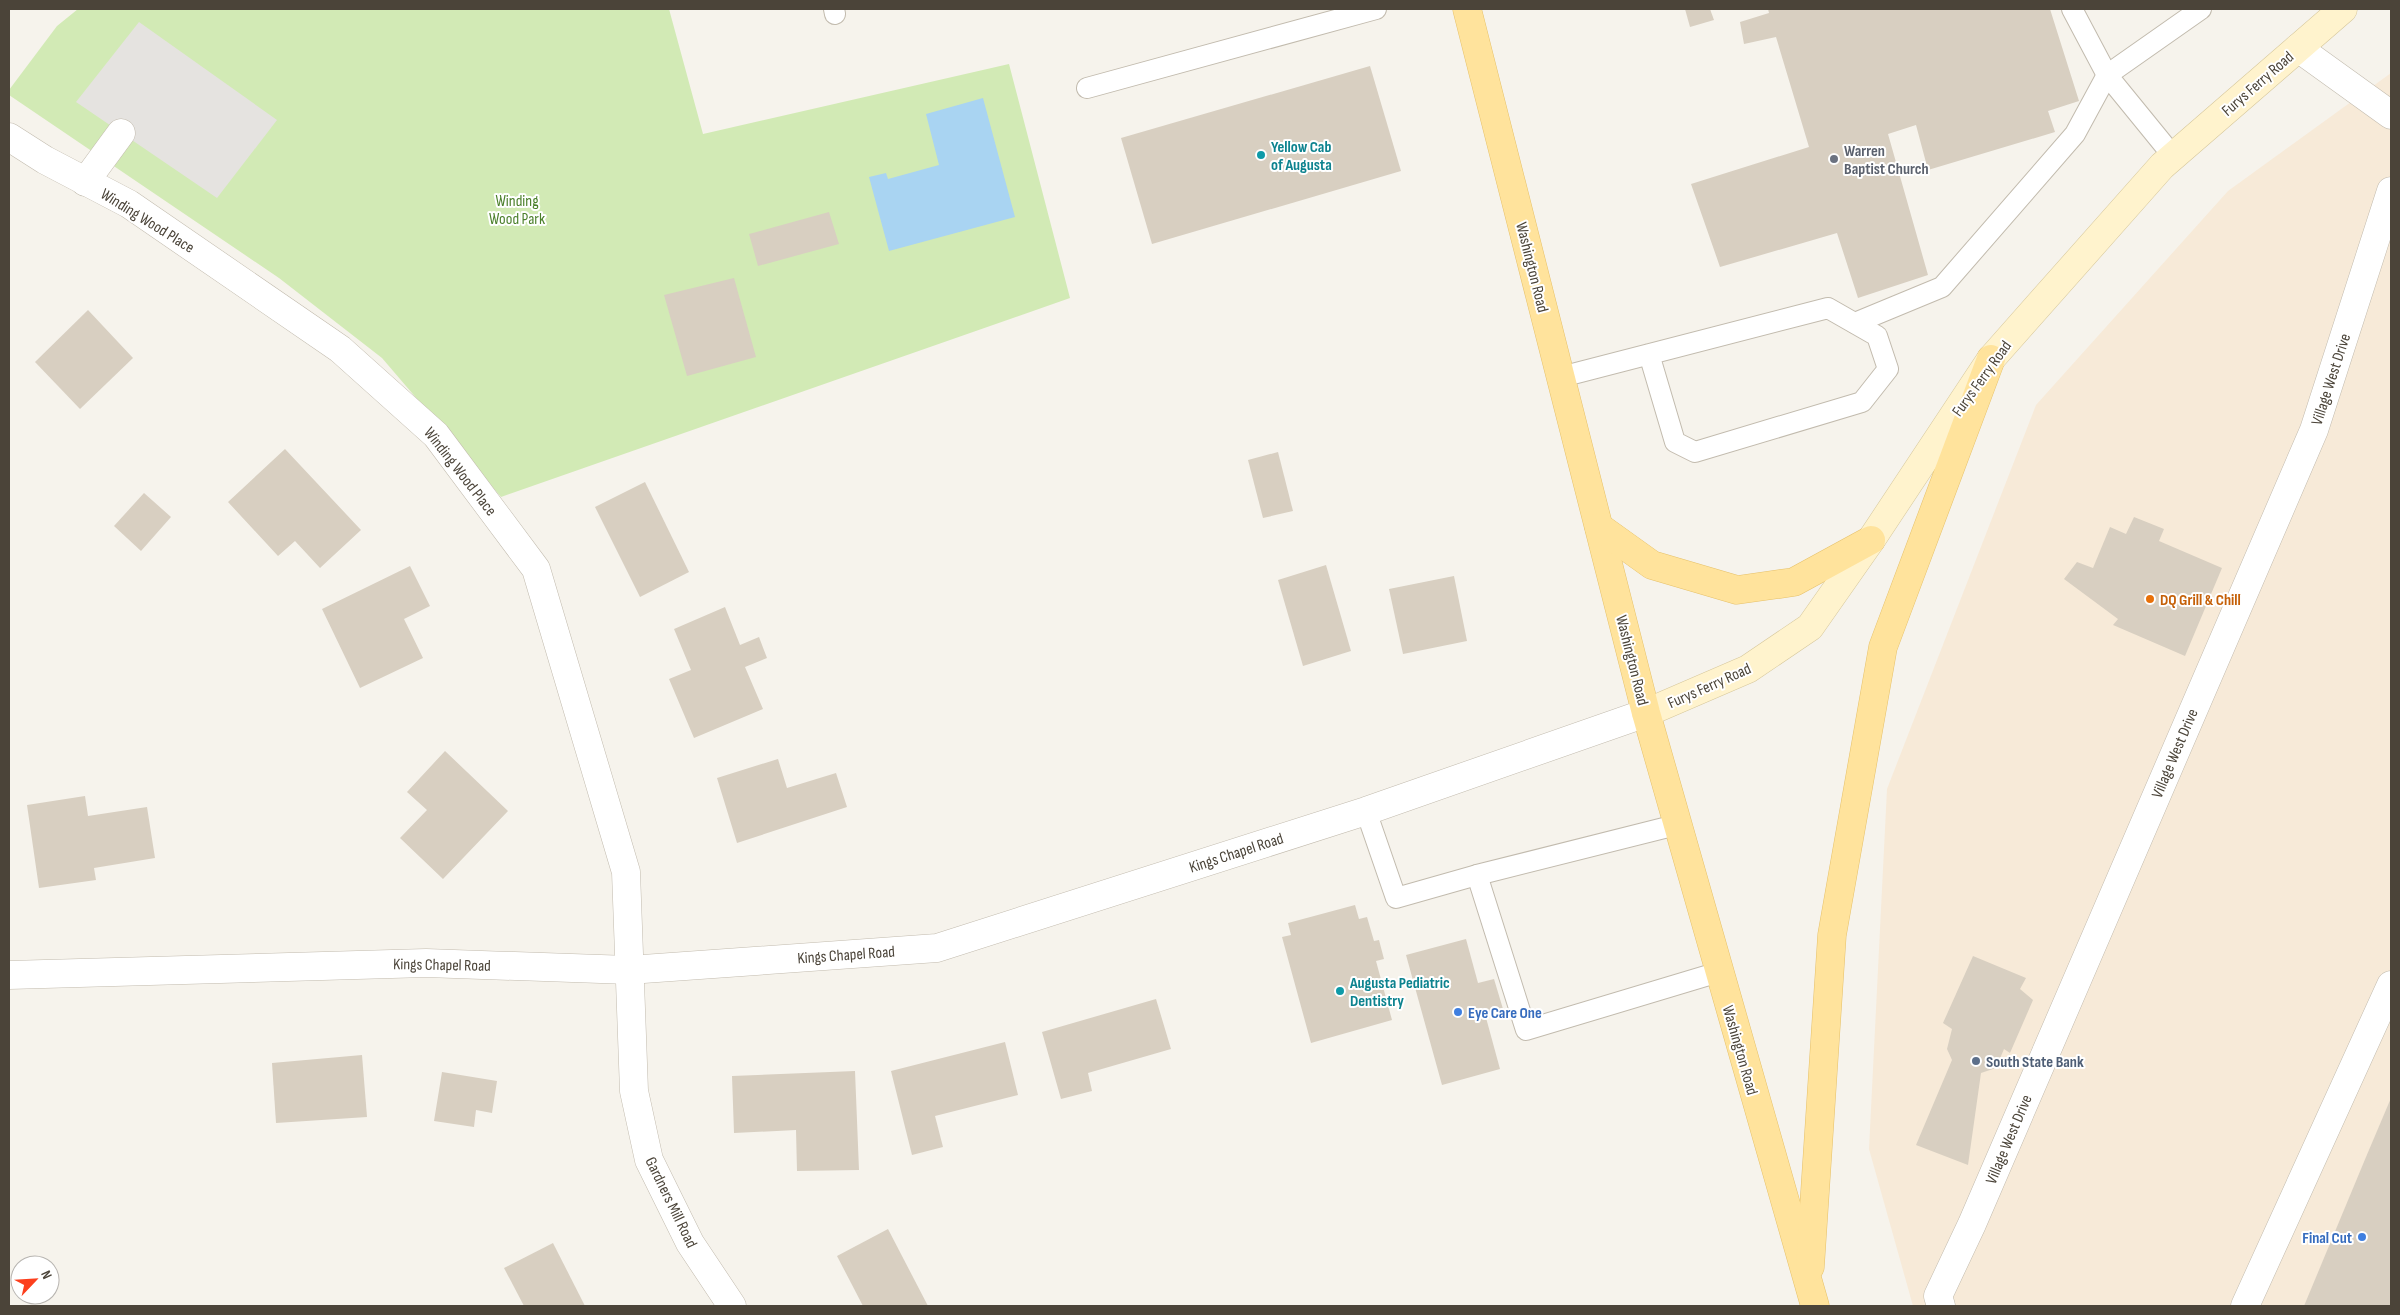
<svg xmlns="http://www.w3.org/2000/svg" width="2400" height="1315" font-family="'Sofia Sans Condensed',sans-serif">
<rect width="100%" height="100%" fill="#f6f3ec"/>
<polygon fill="#f7ead8" points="2391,73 2391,1306 1913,1306 1869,1149 1887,789 2036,405 2228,191"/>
<polygon fill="#d2eab5" points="78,9 669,9 703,134 1009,64 1070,298 501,497 382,358 279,278 9,95 9,90 57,26"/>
<polygon fill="#e5e3e0" points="139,22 277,120 217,198 76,102"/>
<polygon fill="#a9d4f2" points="983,98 1015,217 889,251 869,177 886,173 888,179 939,165 926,114"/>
<g fill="#d8cfc1">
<polygon points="1685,9 1710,9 1714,20 1690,27"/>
<polygon points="1768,9 2050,9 2079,101 2048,111 2055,132 1928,170 1916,125 1888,134 1928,275 1858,298 1837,233 1720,267 1691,184 1809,147 1776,37 1744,44 1740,22 1769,13"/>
<polygon points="1370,66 1401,171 1152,244 1121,138"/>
<polygon points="829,212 839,244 758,266 749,234"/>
<polygon points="734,278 756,357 687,376 664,295"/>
<polygon points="88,310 133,358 80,409 35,362"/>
<polygon points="285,449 361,530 320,568 295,541 278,556 228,502"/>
<polygon points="1278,452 1293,511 1263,518 1248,460"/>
<polygon points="645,482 689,572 640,597 595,507"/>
<polygon points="144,493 171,517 141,551 114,526"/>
<polygon points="2134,517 2164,529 2159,541 2222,568 2185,656 2113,625 2118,619 2064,579 2077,562 2093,568 2110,527 2126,534"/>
<polygon points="1326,565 1351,651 1303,666 1278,580"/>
<polygon points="410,566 430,606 404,619 423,658 360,688 322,609"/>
<polygon points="1454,576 1467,641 1403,654 1389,589"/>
<polygon points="725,607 740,645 759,637 767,658 745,667 763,709 694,738 669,679 691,670 674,629"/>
<polygon points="445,751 508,811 443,879 400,838 427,810 407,792"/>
<polygon points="778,759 787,788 836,773 847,807 737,843 717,778"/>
<polygon points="85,796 88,816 147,807 155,858 94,868 96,880 39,888 27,805"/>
<polygon points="1355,905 1359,919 1367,917 1374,941 1379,940 1384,959 1376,961 1392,1020 1311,1043 1282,937 1291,935 1288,923"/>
<polygon points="1466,939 1478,983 1494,979 1503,1009 1485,1014 1500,1069 1442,1085 1406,955"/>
<polygon points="1973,956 2026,978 2020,989 2033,1000 2010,1053 2004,1049 1996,1068 1981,1073 1968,1165 1916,1145 1952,1060 1947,1049 1952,1029 1943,1023"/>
<polygon points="1156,999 1171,1049 1088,1073 1092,1091 1061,1099 1042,1032"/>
<polygon points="1005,1042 1018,1095 935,1116 943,1147 912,1155 891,1071"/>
<polygon points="362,1055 367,1117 276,1123 272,1063"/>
<polygon points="855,1071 859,1170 797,1171 796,1130 734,1133 732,1076"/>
<polygon points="442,1072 497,1081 492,1113 476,1110 474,1127 434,1121"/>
<polygon points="2391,1098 2391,1306 2304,1306 2366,1157"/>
<polygon points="888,1229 928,1306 863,1306 837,1256"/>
<polygon points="553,1243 585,1306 524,1306 504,1268"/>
</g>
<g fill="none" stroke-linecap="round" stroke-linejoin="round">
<defs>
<g id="service">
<polyline points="834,9 835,14"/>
<polyline points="2072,9 2107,75 2173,156"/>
<polyline points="1087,88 1376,9"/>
<polyline points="1855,323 1942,287 2075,134 2107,75 2201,9"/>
<polyline points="1561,377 1828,308 1877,336 1888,369 1862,402 1695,452 1675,442 1649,354"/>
<polyline points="1366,811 1396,898 1477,875"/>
<polyline points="1676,825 1477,875 1526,1030 1719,972"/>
</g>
<g id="minor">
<polyline points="2298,48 2391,115"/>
<polyline points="9,137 45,160 129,204 340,349 436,435 536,569 626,872 634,1091 649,1160 690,1243 732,1306"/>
<polyline points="85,182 121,133"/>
<polyline points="9,975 426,963 629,970 937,948 1366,811 1646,713"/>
<polyline points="1941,1306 1938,1296 1972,1224 2314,430 2391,191"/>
<polyline points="2245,1306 2391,985"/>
</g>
<polyline id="secondary" points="1646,713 1748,669 1810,627 1871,540 1991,359 2162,166 2343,9"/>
<g id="primary">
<polyline points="1467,9 1646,713 1815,1306"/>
<polyline points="1599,527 1652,565 1737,590 1794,582 1871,540"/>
<polyline points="1810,1267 1832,935 1883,647 1991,359"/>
</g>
</defs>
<use href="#service" stroke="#c2bbae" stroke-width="22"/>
<use href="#minor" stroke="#c2bbae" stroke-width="29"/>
<use href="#secondary" stroke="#d6c79b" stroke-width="29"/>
<use href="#primary" stroke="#e6c16a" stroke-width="29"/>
<use href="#service" stroke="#fff" stroke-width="20"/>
<use href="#minor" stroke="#fff" stroke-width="28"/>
<use href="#secondary" stroke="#fff3cd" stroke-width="28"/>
<use href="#primary" stroke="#ffe39c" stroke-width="28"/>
</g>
<g fill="#0f9aa8" stroke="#fff" stroke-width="2">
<circle cx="1261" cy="155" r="5"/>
<circle cx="1340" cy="991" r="5"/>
</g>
<circle fill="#6b7280" stroke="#fff" stroke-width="2" cx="1834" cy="159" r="5"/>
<circle fill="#e8710a" stroke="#fff" stroke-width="2" cx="2150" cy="599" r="5"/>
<g fill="#3f7fe0" stroke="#fff" stroke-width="2">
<circle cx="1458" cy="1012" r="5"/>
<circle cx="2362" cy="1237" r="5"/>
</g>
<circle fill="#5c6f8a" stroke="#fff" stroke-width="2" cx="1976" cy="1061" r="5"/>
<g text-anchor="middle" stroke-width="4" stroke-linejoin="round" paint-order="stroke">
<g font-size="16" fill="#4b4439" stroke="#fff">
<text transform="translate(2257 83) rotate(-41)" y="6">Furys Ferry Road</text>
<text transform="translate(148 220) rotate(32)" y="6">Winding Wood Place</text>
<text transform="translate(1533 267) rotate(76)" y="6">Washington Road</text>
<text transform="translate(1981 378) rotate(-54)" y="6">Furys Ferry Road</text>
<text transform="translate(2330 379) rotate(-72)" y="6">Village West Drive</text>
<text transform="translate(461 471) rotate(52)" y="6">Winding Wood Place</text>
<text transform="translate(1633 660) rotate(76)" y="6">Washington Road</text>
<text transform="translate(1709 685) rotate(-24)" y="6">Furys Ferry Road</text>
<text transform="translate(2174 753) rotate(-67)" y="6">Village West Drive</text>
<text transform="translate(1236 852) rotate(-18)" y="6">Kings Chapel Road</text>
<text transform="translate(846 954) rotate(-4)" y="6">Kings Chapel Road</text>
<text transform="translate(442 964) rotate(1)" y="6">Kings Chapel Road</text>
<text transform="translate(1741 1050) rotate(74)" y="6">Washington Road</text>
<text transform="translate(2008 1139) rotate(-67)" y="6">Village West Drive</text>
<text transform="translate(672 1202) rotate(64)" y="6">Gardners Mill Road</text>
</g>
<g font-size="16" font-weight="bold" fill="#0d838f" stroke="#fff" text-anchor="start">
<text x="1271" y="152">Yellow Cab<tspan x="1271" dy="18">of Augusta</tspan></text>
<text x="1350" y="988">Augusta Pediatric<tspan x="1350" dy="18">Dentistry</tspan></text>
</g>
<g font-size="16" font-weight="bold" fill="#5b616d" stroke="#fff" text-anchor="start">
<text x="1844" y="156">Warren<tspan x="1844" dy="18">Baptist Church</tspan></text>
</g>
<g font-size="16" fill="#4a7f2a" stroke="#fff">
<text x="517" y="206">Winding<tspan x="517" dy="18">Wood Park</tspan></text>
</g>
<g font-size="16" font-weight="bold" fill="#c56008" stroke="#fff" text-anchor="start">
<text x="2160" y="605">DQ Grill &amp; Chill</text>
</g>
<g font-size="16" font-weight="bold" fill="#366cbe" stroke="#fff" text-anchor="start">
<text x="1468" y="1018">Eye Care One</text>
<text x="2352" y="1243" text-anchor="end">Final Cut</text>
</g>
<g font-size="16" font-weight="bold" fill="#4e5e75" stroke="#fff" text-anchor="start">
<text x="1986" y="1067">South State Bank</text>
</g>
</g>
<rect width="2400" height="1315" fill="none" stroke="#4b4439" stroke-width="20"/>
<g transform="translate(35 1280) rotate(65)"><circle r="24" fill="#ffffff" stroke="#b7b4b0"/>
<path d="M0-4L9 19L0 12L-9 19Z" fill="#fc3f1d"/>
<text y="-8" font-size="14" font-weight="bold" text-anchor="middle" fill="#4b4439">N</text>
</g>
</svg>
